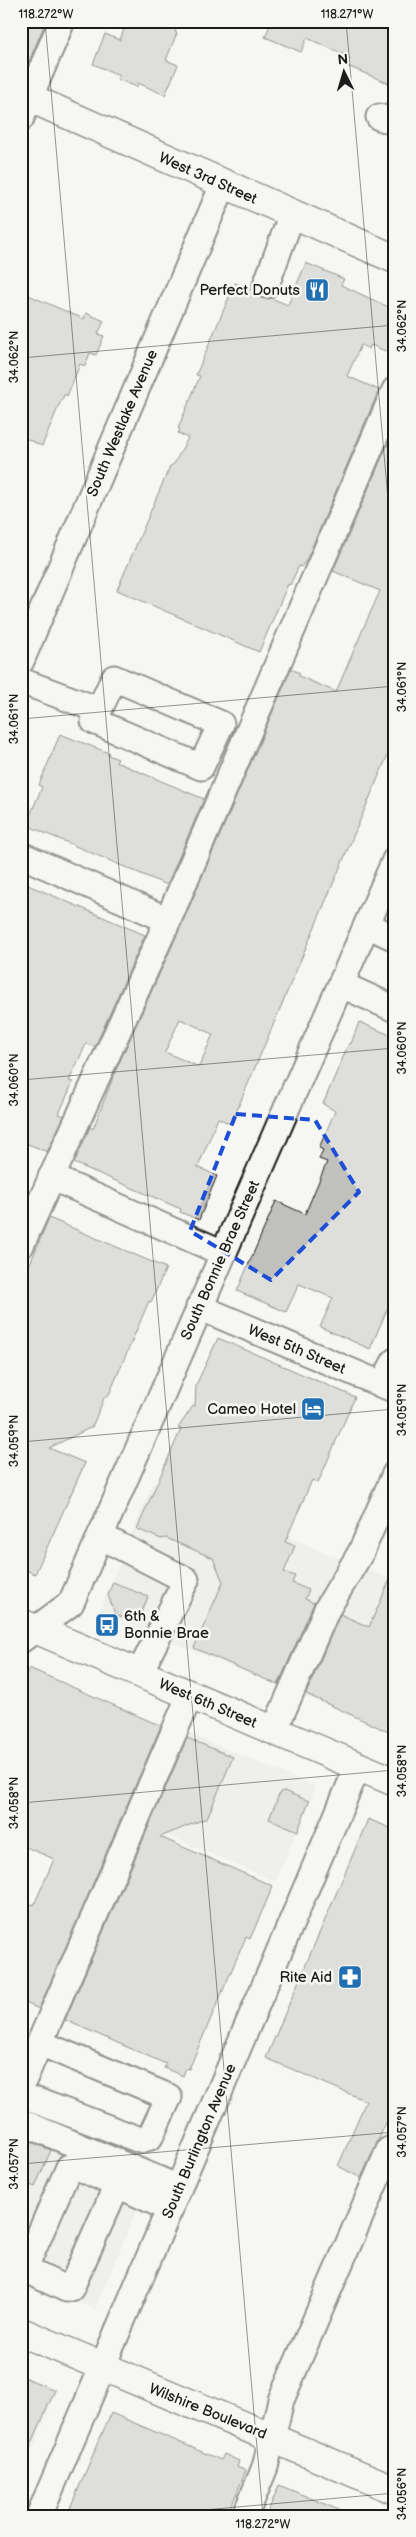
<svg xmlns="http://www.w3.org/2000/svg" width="416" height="2537" font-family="'Balsamiq Sans',sans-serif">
<rect width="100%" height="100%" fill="#f6f6f2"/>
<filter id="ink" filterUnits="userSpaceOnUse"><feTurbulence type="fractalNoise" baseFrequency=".02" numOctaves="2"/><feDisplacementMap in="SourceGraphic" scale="10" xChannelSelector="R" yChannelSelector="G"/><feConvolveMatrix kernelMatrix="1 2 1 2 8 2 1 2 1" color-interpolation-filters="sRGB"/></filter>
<g filter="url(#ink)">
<g fill="#e6e6e2">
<polygon points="153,1482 395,1581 395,1733 99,1612"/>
<polygon points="184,1731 316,1787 275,1881 143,1825"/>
<polygon points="21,2130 148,2184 95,2309 21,2279"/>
<polygon points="21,2375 58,2390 21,2475"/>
</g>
<g fill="#c0c0bd" stroke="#1c1c1c" fill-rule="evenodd">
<polygon points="21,21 46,21 28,64 21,61"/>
<polygon points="127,21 179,21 175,32 177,33 166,60 178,65 165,95 138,83 137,87 117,79 119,75 93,64 105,34 120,40"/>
<polygon points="267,21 395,21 395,86 347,66 350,57 307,38 301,52 265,37 271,23"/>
<polygon points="306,263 344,279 341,285 395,310 395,355 371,345 369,349 361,345 347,376 379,390 307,559 301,567 299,566 290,585 288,584 259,652 117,590 170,466 174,464 188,438 178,433 180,429 178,428 200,376 196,375 235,283 253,290 261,298 271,298 288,305"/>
<polygon points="21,292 84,319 86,313 104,321 98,334 104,336 96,355 90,353 85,366 80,364 67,396 65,394 59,405 42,446 21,436"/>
<path d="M395 427V738L231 1124 218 1118 198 1167 217 1176 199 1220 180 1212 181 1209 74 1163 90 1127 93 1129 115 1072 181 926 291 669 300 673 299 676 336 692 363 629 380 591 333 571ZM180 1019 213 1034 199 1067 165 1052Z"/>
<polygon points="60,734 109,753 108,755 118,759 116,762 204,799 167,885 26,825 42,787 39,785"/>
<polygon points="21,882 145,935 95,1047 86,1044 69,1081 73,1082 59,1114 64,1116 47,1152 21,1141"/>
<polygon points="359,1022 395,1037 395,1291 370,1349 320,1327 333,1298 299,1284 286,1312 237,1291 276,1201 305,1214 327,1162 319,1159 323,1150 319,1148 335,1111 323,1104 349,1043 351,1044"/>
<polygon points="49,1218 166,1268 151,1302 149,1301 108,1397 105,1396 92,1427 49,1448 85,1463 35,1574 21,1568 21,1285"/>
<polygon points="218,1338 355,1397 318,1483 312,1480 285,1542 295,1546 284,1572 295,1576 292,1583 309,1590 305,1599 314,1603 278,1685 194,1648 223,1582 213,1558 166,1538 161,1539 137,1529 181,1429 178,1428 193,1406 195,1406 196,1385"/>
<polygon points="395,1568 395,1735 306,1694 340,1614 369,1627"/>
<polygon points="113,1582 148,1597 137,1623 115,1614 108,1595"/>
<polygon points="29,1668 161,1726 39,2009 21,2001 21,1900 34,1905 54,1859 21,1845 21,1686"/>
<polygon points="187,1738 233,1757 207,1818 160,1837 273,1886 250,1939 246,1937 189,2069 186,2068 183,2076 164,2068 166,2064 65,2020"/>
<polygon points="284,1791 309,1801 298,1831 269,1819 280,1792"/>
<polygon points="368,1819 395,1830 395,2113 391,2112 361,2178 338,2166 366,2101 266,2058"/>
<polygon points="21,2138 51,2150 35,2187 21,2181"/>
<polygon points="21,2376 55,2390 21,2468"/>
<polygon points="111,2413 221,2460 224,2454 239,2461 237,2467 246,2471 227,2516 75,2516 77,2511 70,2508"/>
<polygon points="279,2485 351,2515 351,2516 266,2516"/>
</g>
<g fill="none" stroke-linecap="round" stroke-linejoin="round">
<defs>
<g id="minor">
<polyline points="379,117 395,122"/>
<polyline points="21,118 62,21"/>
<polyline points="266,285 292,214"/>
<polyline points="21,661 223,185"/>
<polygon points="114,678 221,724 201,767 94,721"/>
<polyline points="21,681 99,710"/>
<polyline points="21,855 168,920"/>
<polyline points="367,925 395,938"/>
<polyline points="342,985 395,1009"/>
<polyline points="51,1177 223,1253"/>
<polyline points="21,1245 168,920 395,390"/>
<polyline points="199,1307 395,1390"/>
<polyline points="382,1385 395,1361"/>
<polyline points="100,1536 186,1580 139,1674"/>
<polyline points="21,1640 71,1603 395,860"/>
<polyline points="274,1731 327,1609 361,1552 395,1474"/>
<polyline points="21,2086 190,1695"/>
<polyline points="21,2095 140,2140 150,2137 169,2097 40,2043"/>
<polyline points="21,2122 179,2188"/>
<path d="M117 2185 71 2288 66 2289 28 2271 26 2266 69 2167 75 2166C107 2180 138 2194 170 2209"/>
<polyline points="39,2516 358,1766"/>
<polyline points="245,2516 265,2467 281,2400 389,2150 395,2152"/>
</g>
<g id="major">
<polyline points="21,94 395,259"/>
<polyline points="21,1623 395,1782"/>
<polyline points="21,2332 395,2490"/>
</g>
</defs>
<use href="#minor" stroke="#1c1c1c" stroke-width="29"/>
<use href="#major" stroke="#1c1c1c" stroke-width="31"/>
<use href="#minor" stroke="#f6f6f2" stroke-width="25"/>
<use href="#major" stroke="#f6f6f2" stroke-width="28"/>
</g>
</g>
<path d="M0 0H416V2537H0ZM236 1114 315 1120 359 1192 271 1280 190 1231Z" fill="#f6f6f2" fill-opacity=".55" fill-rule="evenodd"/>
<path fill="none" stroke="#1d4ed8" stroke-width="4" stroke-dasharray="10 6" stroke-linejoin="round" d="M236 1114 315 1120 359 1192 271 1280 190 1231Z"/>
<path fill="none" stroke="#1c1c1c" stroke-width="1" stroke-opacity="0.45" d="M45 21 263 2516M346 21 395 579M21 358 395 325M21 719 395 686M21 1080 395 1048M21 1442 395 1409M21 1803 395 1770M21 2164 395 2132M136 2516 395 2493"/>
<defs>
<symbol id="restaurant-square" viewBox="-11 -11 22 22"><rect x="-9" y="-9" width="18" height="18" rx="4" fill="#1f6fb2" stroke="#f6f6f2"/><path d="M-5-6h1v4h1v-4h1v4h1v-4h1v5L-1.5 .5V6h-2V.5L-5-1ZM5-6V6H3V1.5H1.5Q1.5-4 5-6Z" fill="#fff"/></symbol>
<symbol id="hotel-square" viewBox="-11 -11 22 22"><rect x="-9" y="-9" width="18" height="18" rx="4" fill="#1f6fb2" stroke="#f6f6f2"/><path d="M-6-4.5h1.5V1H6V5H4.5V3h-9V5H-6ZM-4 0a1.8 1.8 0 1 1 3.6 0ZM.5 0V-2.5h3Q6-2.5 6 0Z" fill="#fff"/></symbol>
<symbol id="bus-square" viewBox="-11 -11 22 22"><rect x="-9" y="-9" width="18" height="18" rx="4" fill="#1f6fb2" stroke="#f6f6f2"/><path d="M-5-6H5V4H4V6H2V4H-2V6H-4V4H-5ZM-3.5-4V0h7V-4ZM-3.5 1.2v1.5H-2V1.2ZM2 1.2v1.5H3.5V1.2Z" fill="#fff"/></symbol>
<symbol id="pharmacy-square" viewBox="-11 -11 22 22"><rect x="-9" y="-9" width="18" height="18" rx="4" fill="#1f6fb2" stroke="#f6f6f2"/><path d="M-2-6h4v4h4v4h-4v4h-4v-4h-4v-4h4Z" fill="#fff"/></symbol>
</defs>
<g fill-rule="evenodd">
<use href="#restaurant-square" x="303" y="276" width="28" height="28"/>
<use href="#hotel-square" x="299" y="1395" width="28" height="28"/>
<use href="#bus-square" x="93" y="1611" width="28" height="28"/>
<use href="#pharmacy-square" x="336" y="1963" width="28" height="28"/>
</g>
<g text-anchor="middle" stroke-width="5" stroke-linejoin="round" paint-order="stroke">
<g font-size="15" fill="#1c1c1c" stroke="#f6f6f2">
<text transform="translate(208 178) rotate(24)" y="5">West 3rd Street</text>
<text transform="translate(122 423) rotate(-67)" y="5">South Westlake Avenue</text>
<text transform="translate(220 1260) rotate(-66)" y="5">South Bonnie Brae Street</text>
<text transform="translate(297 1349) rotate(23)" y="5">West 5th Street</text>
<text transform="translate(208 1703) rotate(23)" y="5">West 6th Street</text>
<text transform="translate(199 2141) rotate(-67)" y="5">South Burlington Avenue</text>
<text transform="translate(208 2411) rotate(22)" y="5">Wilshire Boulevard</text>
</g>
<g font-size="15" fill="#1c1c1c" stroke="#f6f6f2" text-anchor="end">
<text x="300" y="295">Perfect Donuts</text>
<text x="296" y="1414">Cameo Hotel</text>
<text x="124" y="1621" text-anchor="start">6th &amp;<tspan x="124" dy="17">Bonnie Brae</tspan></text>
<text x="332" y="1982">Rite Aid</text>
</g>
</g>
<rect width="416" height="2537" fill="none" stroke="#f6f6f2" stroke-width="55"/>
<g transform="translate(344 72) rotate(355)" stroke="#f6f6f2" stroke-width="4" paint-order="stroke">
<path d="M0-4L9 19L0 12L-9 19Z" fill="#1c1c1c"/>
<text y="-8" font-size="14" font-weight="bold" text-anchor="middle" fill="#1c1c1c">N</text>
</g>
<rect x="28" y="28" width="360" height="2482" fill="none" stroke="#1c1c1c" stroke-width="2"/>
<g font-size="12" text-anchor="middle" fill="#1c1c1c">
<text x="46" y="18">118.272°W</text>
<text x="347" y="18">118.271°W</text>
<text transform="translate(402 326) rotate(-90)" y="4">34.062°N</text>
<text transform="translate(14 357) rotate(-90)" y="4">34.062°N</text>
<text transform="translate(402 687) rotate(-90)" y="4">34.061°N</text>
<text transform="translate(14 719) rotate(-90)" y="4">34.061°N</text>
<text transform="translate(402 1048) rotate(-90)" y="4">34.060°N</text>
<text transform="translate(14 1080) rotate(-90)" y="4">34.060°N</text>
<text transform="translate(402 1410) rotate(-90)" y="4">34.059°N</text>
<text transform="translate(14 1441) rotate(-90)" y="4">34.059°N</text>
<text transform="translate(402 1771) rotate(-90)" y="4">34.058°N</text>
<text transform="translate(14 1803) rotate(-90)" y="4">34.058°N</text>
<text transform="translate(402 2132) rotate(-90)" y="4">34.057°N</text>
<text transform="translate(14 2164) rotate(-90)" y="4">34.057°N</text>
<text transform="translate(402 2494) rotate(-90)" y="4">34.056°N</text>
<text x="263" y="2528">118.272°W</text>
</g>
</svg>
